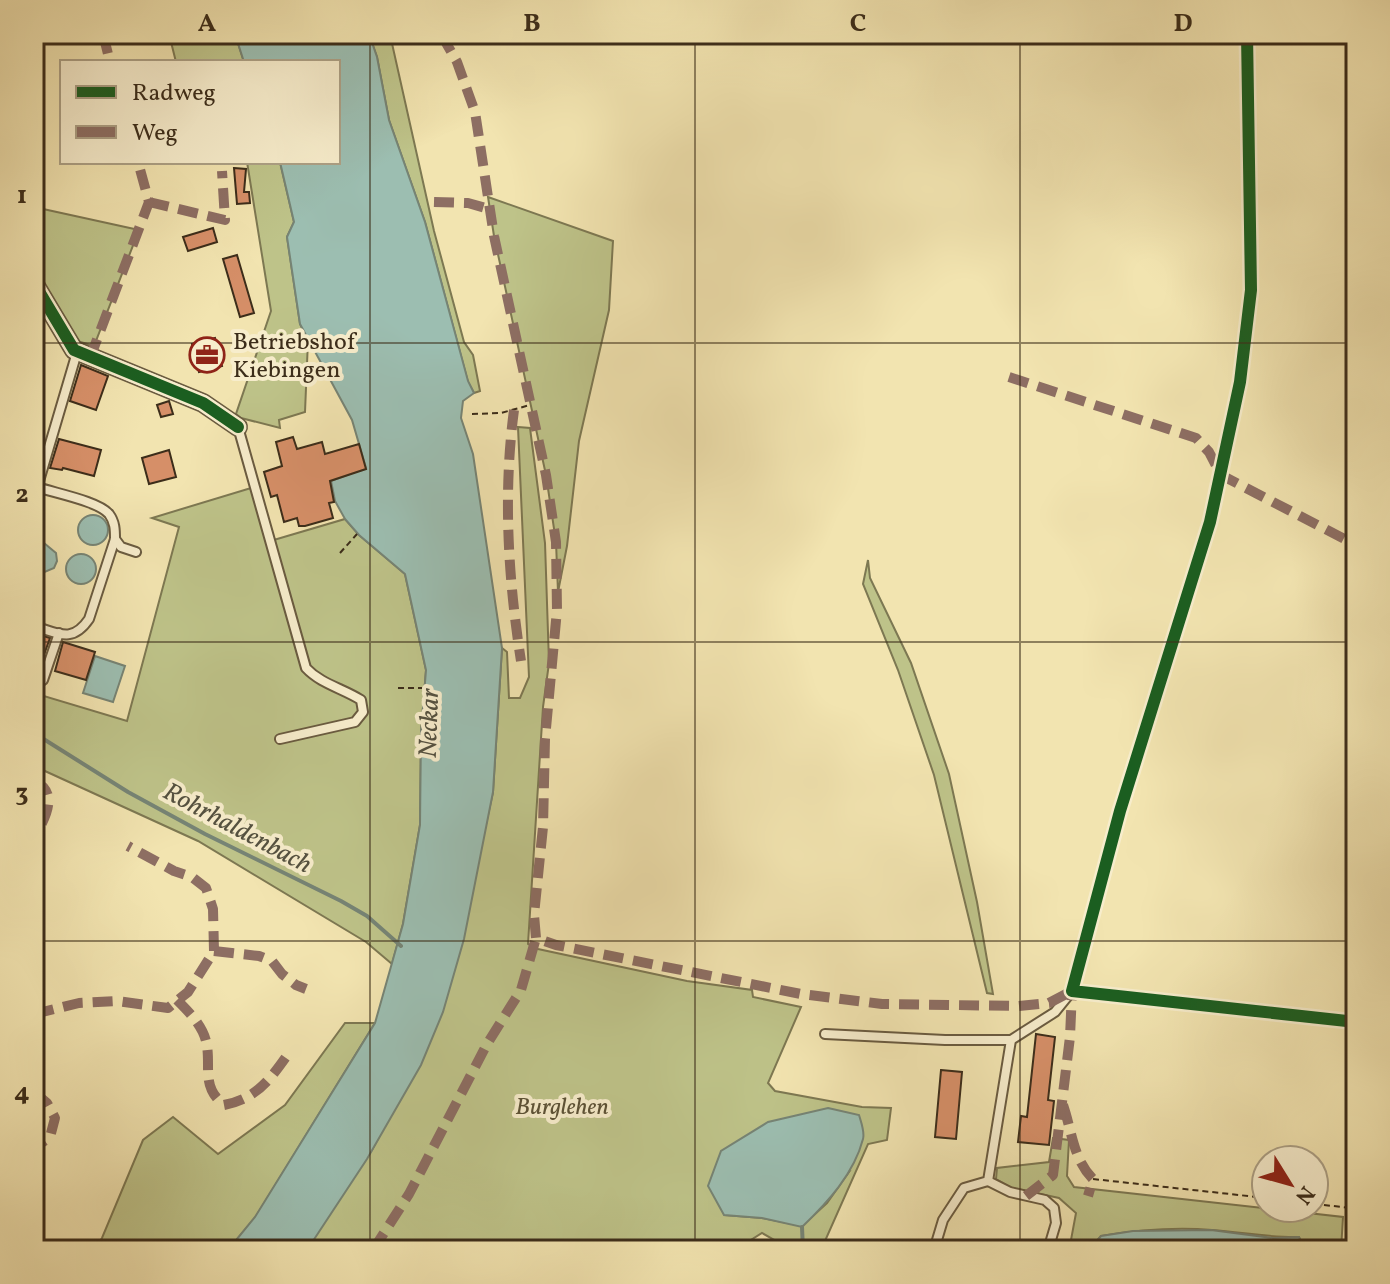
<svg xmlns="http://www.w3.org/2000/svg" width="1390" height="1284" font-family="Vollkorn,serif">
<rect width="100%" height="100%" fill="#f2e4b0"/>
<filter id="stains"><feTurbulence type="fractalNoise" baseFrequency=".0025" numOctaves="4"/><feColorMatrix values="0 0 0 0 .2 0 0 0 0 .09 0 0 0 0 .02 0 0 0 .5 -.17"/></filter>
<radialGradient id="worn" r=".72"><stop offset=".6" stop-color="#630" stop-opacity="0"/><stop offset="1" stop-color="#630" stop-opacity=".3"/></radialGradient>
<g fill="#bec389" stroke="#7d7852" stroke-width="2" fill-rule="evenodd">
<polygon points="169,34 235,34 244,62 176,62"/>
<polygon points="369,34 389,34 391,39 434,231 464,342 473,355 480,391 474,393 468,382 425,222 389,120 377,57"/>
<polygon points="247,162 280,162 294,222 287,237 300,324 308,340 305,412 279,420 280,428 241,418 236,414 271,311"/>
<polygon points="488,197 613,241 609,310 579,441 567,546 558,592 556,542 546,475 494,236"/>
<polygon points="34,207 139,230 94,346 77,341 48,298 34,271"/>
<path d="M518 427 530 428 545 543 549 663 543 707 528 944 538 949 687 981 752 990 753 997 801 1007 768 1083 775 1091 862 1107 891 1108 887 1140 868 1144 821 1250H792L762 1233 735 1250H299L372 1150 429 1044 472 889 493 792 502 648 507 652 509 698H520L529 677ZM849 1172 827 1203 802 1226 762 1218 724 1215Z"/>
<polygon points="251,488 267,542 345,519 359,535 405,574 426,670 421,732 420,825 403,924 392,964 366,942 198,841 34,766 34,693 127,721 179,527 152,518"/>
<polygon points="868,560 870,578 911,663 949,774 977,902 993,994 987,993 934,775 898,670 863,584"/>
<polygon points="345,1023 375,1023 255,1218 228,1250 93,1250 102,1238 143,1140 173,1117 218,1154 285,1105"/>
<path d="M1053 1138 1069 1140 1067 1176 1074 1187 1343 1217 1341 1250H1305L1299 1237C1269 1238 1242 1232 1212 1230 1176 1227 1137 1230 1101 1236L1089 1250H1066L1071 1240 1076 1213 1059 1198 1012 1188 996 1179 997 1168 1049 1162Z"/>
</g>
<g fill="#9cbeb1" stroke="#768475" stroke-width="2">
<polygon points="235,34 369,34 377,57 389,120 425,222 468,381 474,393 463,401 461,418 473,454 502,648 493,792 464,939 443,1012 421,1065 367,1159 307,1250 228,1250 255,1217 375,1023 403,924 420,825 421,732 426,670 405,574 359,535 345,519 335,501 331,481 366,468 352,420 300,324 287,237 294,222 280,162 338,162 338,62 244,62"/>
<circle cx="93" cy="530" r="15"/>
<polygon points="44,543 56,553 57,561 54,568 40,574 34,571 34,546"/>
<circle cx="81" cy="569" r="15"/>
<polygon points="95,656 125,666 113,702 83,693"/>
<path d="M828 1108 859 1115C861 1122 865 1132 863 1139 854 1174 827 1203 802 1227L762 1218 724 1215 708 1186 721 1151 768 1122Z"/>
<polygon points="1211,1230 1273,1238 1299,1237 1305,1250 1089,1250 1101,1236 1133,1231"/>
</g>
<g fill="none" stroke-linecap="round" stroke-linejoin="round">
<g stroke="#768475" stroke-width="4">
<polyline points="34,733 128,792 205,834 341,901 367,916 401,946"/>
<polyline points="802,1227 803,1250"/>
</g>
</g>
<g fill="#d68f68" stroke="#3c2d1a" stroke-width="2">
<polygon points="234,168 246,169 244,192 249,192 250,203 237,204"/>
<polygon points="213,228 217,242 188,251 183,237"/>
<polygon points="237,255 254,313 240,317 223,259"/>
<polygon points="215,338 222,366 199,372 192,344"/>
<polygon points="81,365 108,376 96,410 70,401"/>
<polygon points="169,401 173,414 161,417 157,405"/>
<polygon points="293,437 297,449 322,442 325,454 359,444 366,469 330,481 334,502 329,503 333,518 305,526 299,526 297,518 284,522 277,495 271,497 264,472 282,466 276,442"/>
<polygon points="59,439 101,450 94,476 63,468 62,470 50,468"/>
<polygon points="169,450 176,477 149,484 142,458"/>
<polygon points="34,633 50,638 41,663 34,661"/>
<polygon points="63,642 95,652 86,680 55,671"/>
<polygon points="1036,1034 1055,1037 1048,1100 1054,1101 1049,1145 1018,1142 1021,1116 1027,1117"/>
<polygon points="941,1070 962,1072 956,1139 935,1137"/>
</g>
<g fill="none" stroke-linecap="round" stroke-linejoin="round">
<defs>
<g id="service">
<path d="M238 427 306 668C321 684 342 688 361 700L363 712 355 722 280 739"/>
<polyline points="34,498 75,359 75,351"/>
<polyline points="115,539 121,547 136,552"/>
<path d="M34 626C58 633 72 644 89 619L115 539C115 530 115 522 109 514 98 501 54 493 37 487"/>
<polyline points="43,680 59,633"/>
<polyline points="1072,991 1356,1022"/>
<polyline points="825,1034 945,1040 1011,1040"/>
<polyline points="988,1181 1010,1192 1045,1200 1054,1208 1056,1223 1048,1250"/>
<path d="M934 1250 943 1220 964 1188 988 1181 1011 1040 1055 1012 1072 991C1089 918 1109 846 1131 775 1176 633 1227 491 1246 343 1259 242 1245 136 1247 34"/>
</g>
<polyline id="minor" points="34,283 74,350 203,403 238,427"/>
</defs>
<use href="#service" stroke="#6a5b40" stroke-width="12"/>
<use href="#minor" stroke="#6a5b40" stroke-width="20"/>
<g stroke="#3c2d1a" stroke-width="2" stroke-dasharray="6 4" stroke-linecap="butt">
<polyline points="472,414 501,413 530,405"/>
<polyline points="340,553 357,534"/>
<polyline points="398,688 422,688"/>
<polyline points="1093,1179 1266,1198"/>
<polyline points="1314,1204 1352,1208"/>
</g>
<use href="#service" stroke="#f7edcc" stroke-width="8"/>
<use href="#minor" stroke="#f7edcc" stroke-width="16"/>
<g stroke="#8d6e63" stroke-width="10" stroke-dasharray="20 10" stroke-linecap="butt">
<polyline points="103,34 110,62"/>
<polyline points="441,34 457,62 475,112 494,236 546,475 556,542 557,610 545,739 543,827 534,915 536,938 556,945 801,994 882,1004 1019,1006 1049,1003 1072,991"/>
<polyline points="149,202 225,220 222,171"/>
<polyline points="434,202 468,203 489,209"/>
<polyline points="90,358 149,202 138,162"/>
<polyline points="1009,377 1196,438 1209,452 1221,475 1356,545"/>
<path d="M514 410C503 493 508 578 521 661"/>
<path d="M34 781C60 792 45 819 34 838"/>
<polyline points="214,951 259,956 272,961 282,974 296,985 306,989"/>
<path d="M177 1000C189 1012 202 1025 206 1041 212 1066 200 1086 224 1105 255 1099 269 1081 286 1057"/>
<polyline points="34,1014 79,1003 117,1001 168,1008 188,992 214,951 213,909 206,888 192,877 174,871 128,846"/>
<polyline points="34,1092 47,1103 55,1118 50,1137 34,1148"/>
<path d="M1063 1105C1072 1131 1073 1159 1093 1179L1088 1196"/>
<polyline points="1026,1196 1053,1175 1070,1037 1072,991"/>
<polyline points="373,1250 409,1194 487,1044 521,990 536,938"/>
<polyline points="1350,1250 1356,1161"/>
</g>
<defs>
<g id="cycleway">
<polyline points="1247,34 1251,290 1240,382 1210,522 1120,811 1072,991 1356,1022"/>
<polyline points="34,283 74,350 203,403 238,427"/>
</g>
</defs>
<use href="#cycleway" stroke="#f7edcc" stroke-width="17"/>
<use href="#cycleway" stroke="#1b5e20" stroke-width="12"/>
</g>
<path fill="none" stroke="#3c2d1a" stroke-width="2" stroke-opacity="0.55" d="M370 34V1250M695 34V1250M1020 34V1250M34 343H1356M34 642H1356M34 941H1356"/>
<defs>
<symbol id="office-ring" viewBox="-11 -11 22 22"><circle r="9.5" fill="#f7edcc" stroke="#8f2418" stroke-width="1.5"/><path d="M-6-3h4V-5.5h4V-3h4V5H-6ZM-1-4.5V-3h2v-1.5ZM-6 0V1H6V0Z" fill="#8f2418"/></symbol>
</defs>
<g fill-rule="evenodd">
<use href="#office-ring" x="187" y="335" width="40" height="40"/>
</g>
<g text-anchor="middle" stroke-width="8" stroke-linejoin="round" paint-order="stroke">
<g font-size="24" fill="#3c2d1a" stroke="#f7edcc" text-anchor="start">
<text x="233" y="349">Betriebshof<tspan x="233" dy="28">Kiebingen</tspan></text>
</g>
<g font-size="24" font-style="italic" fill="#5c5236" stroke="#f7edcc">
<text x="562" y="1114">Burglehen</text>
</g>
<g font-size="26" font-style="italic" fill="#545140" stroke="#f7edcc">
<text transform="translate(428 723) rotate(-88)" y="9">Neckar</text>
<text transform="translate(238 827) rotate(28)" y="9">Rohrhaldenbach</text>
</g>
</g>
<rect width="1390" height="1284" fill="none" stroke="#f2e4b0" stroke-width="88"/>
<rect x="60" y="60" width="280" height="104" fill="#f7edcc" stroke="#aca085" stroke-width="2"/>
<rect x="76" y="86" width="40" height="12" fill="#1b5e20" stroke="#aca085" stroke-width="2"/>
<text x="132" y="100" font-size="24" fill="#3c2d1a">Radweg</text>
<rect x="76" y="126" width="40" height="12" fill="#8d6e63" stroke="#aca085" stroke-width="2"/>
<text x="132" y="140" font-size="24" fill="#3c2d1a">Weg</text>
<g transform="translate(1290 1184) rotate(127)"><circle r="38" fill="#f7edcc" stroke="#aca085" stroke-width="2"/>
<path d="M0-6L14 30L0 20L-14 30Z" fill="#8f2418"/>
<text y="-12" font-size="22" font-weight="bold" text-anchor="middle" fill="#3c2d1a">N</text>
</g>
<rect x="44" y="44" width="1302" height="1196" fill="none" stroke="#3c2d1a" stroke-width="3"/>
<g font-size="26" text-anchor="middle" font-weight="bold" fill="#3c2d1a">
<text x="207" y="31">A</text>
<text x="532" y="31">B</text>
<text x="858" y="31">C</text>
<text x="1183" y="31">D</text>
<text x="22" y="203">1</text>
<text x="22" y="502">2</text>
<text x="22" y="801">3</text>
<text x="22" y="1100">4</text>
</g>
<rect width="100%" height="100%" filter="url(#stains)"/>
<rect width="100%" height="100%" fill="url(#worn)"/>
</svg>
